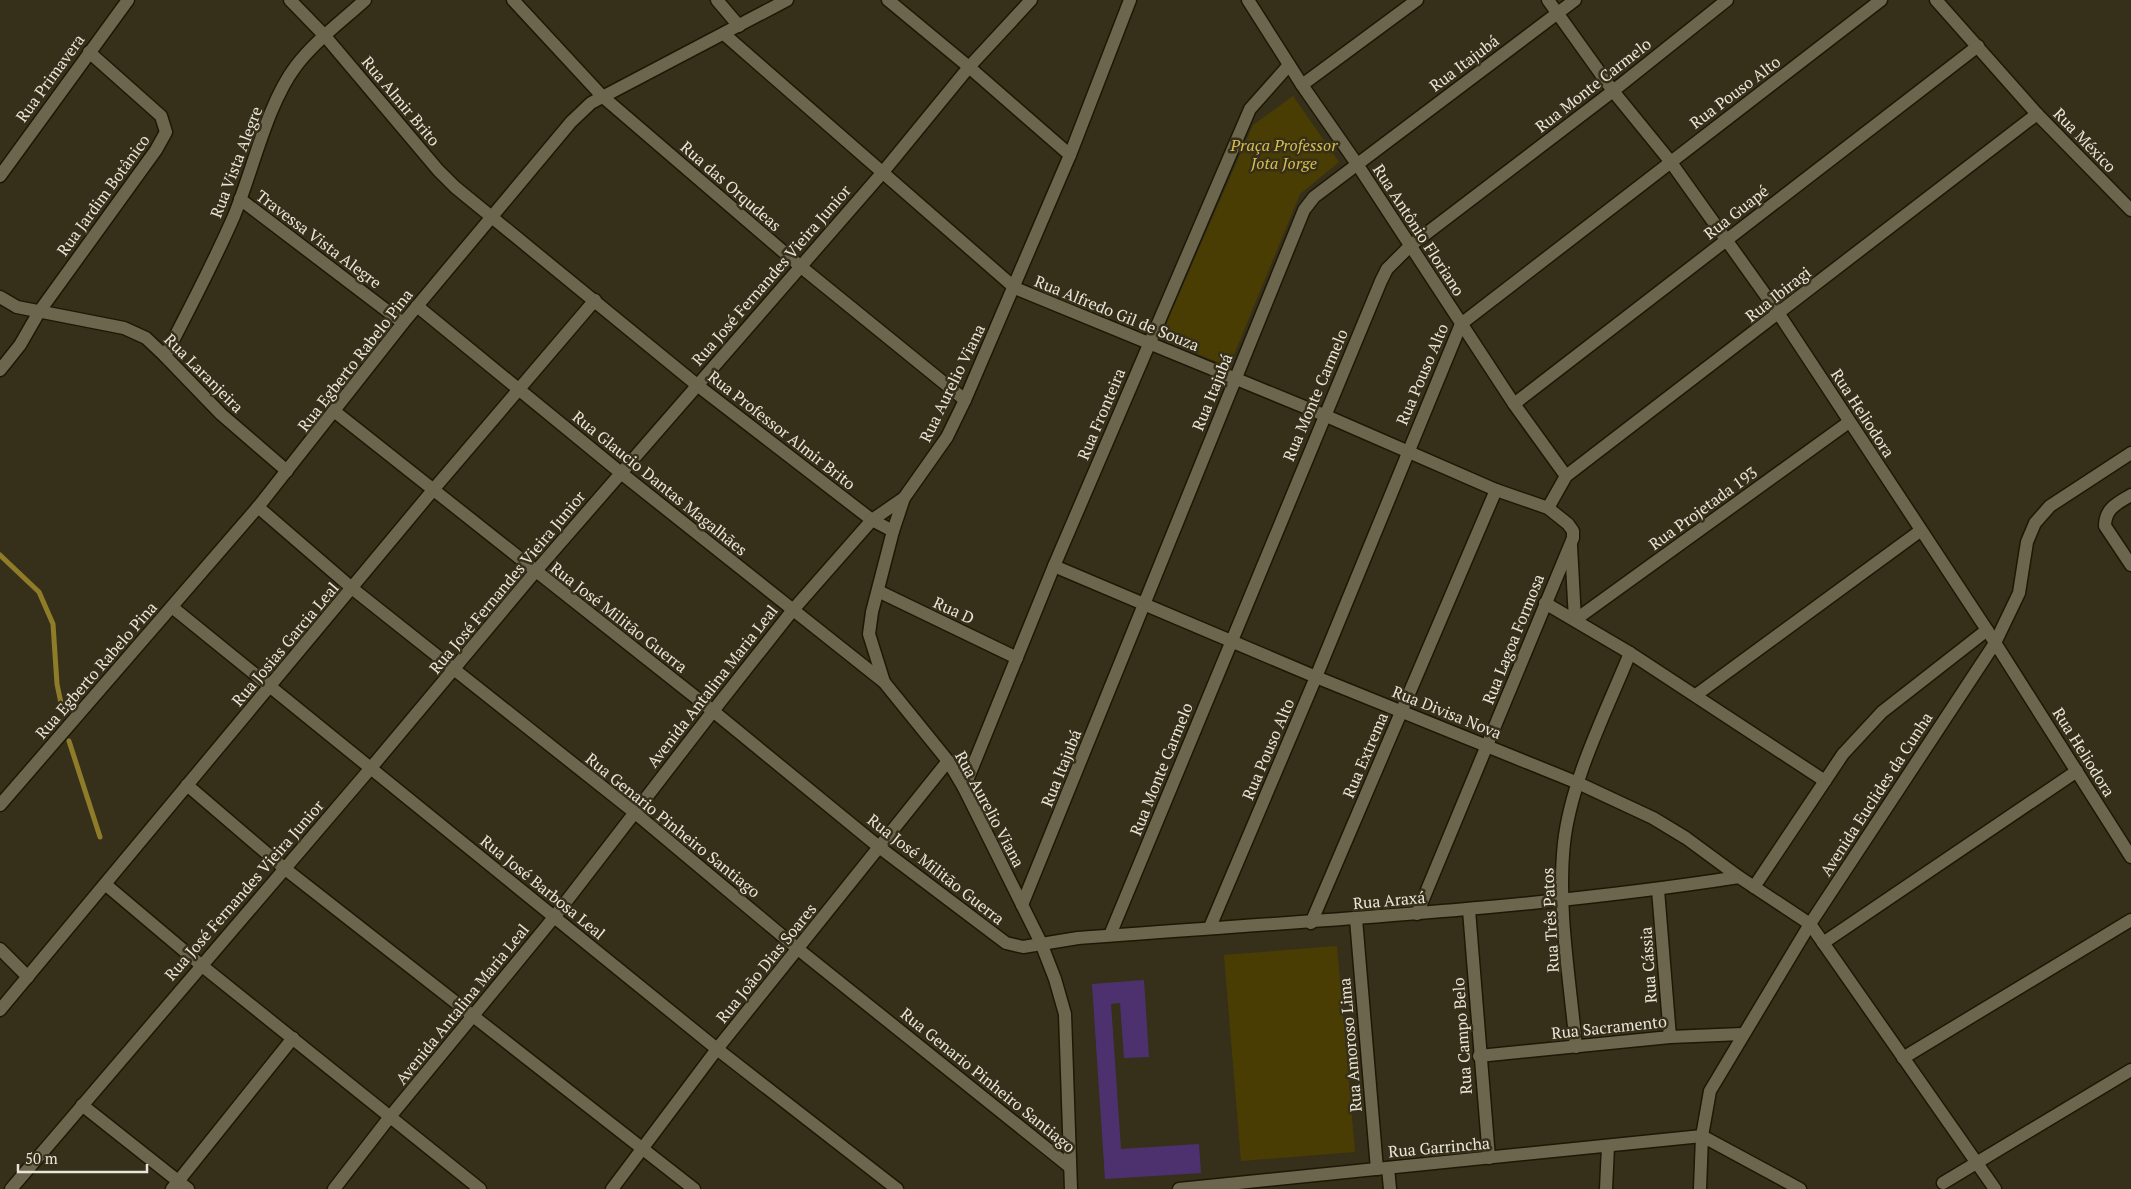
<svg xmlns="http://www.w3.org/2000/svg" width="2131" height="1189" font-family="'PT Serif',serif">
<rect width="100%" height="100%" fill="#36301b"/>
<g fill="#493d03">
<polygon points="1293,96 1339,162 1300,194 1229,367 1160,338 1253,125"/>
<polygon points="1337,946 1355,1152 1241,1161 1224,955"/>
</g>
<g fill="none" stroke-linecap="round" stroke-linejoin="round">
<g stroke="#8f7c28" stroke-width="5">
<polyline points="0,555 39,592 53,624 57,684 62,708"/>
<polyline points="69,741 100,837"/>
</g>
</g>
<polygon fill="#4d316f" points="1144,980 1149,1057 1124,1058 1120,1003 1111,1004 1121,1149 1199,1144 1201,1173 1105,1179 1092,984"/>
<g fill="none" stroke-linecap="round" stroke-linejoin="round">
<defs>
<g id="street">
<polyline points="290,0 325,36 438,170 455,187 697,385 872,520 893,531"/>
<polyline points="513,0 602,96 800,266 965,400"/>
<polyline points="717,0 739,26"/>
<polyline points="888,0 969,67 1070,155"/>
<polyline points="1248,0 1302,85 1357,164 1514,404 1566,476"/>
<polyline points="1548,0 1613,91 1670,161 1779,314 1987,630 2131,857"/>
<polyline points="1936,0 2037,114 2131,210"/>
<polyline points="724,34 1015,288 1324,415 1496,490 1548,508 1568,524 1573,531 1573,538 1417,914"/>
<polyline points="1302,85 1417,0"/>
<polyline points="0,176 128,0"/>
<polyline points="240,199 403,323"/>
<polyline points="0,297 17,307 124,328 146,338 165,356 221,414 287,471"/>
<polyline points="417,306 621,473 884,682"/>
<path d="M165 356C189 310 213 264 234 216 253 170 267 104 296 66 315 41 342 21 365 0"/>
<polyline points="0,370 20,345 39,312 156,150 166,132 161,116 89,52"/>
<polyline points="1514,404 1978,46"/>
<path d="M334 411 713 711 879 847 1006 943 1023 947 1078 938C1299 921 1520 911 1739 877"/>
<path d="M2131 495C2118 503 2105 508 2105 526L2131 565"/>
<polyline points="258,507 353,589 634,812 798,949 1070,1167"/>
<polyline points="1548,508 1566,476 2037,114"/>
<polyline points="1571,546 1575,620"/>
<polyline points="1054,566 1316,677 1578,783 1653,818 1686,838 1739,877 1810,924 1995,1189"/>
<polyline points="878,591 1017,658"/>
<polyline points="1545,603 1630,653 1825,781"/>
<polyline points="172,607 717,1049 897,1189"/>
<polyline points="1575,620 1849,422"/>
<polyline points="1696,695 1920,531"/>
<polyline points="187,785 284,868 694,1189"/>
<polyline points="964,788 1054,566 1250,109 1289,65"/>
<polyline points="0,805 258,507 403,323 571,122 591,103 787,0"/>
<polyline points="105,884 201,965 480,1189"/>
<polyline points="1754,887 1843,754 1882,712 1987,630"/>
<polyline points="1658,890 1670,1037"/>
<polyline points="1022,905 1304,210 1314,197 1575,0"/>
<polyline points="1469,910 1489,1158"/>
<polyline points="1356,919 1377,1169"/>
<polyline points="1311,923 1496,490"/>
<polyline points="1210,927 1316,677 1461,324 1881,0"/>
<polyline points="1110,935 1381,281 1387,269 1410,246 1613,91 1727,0"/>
<polyline points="1823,943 2077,771"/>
<polyline points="0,949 28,977"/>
<polyline points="0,1010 433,490 595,300"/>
<path d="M1576 1047C1570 980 1557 909 1564 843 1571 780 1606 712 1630 653"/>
<polyline points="1479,1056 1670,1037 1742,1034"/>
<polyline points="1903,1058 2131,920"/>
<polyline points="82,1105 188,1189"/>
<polyline points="1702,1136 1800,1189"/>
<polyline points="1388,1168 1390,1189"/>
<polyline points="1943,1183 2131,1070"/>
<polyline points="11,1189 370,769 535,572 883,172 969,67 1031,0"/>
<polyline points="172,1189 293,1038"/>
<polyline points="334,1189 389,1118 555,916 713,711 792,611 872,520 904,498"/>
<polyline points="612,1189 717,1049 948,761"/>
<polyline points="1071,1189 1065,1014 1055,979 1041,943 964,788 948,761 884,682 869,634 872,612 893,531 904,498 947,437 965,400 1070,155 1130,0"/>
<polyline points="1179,1189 1702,1136"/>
<polyline points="1606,1189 1608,1146"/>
<polyline points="1700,1189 1702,1136 1710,1091 1810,924 1995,643 2019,593 2027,542 2035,523 2050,506 2131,453"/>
</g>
</defs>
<use href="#street" stroke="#1d1804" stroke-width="15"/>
<use href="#street" stroke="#6c664f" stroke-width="12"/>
</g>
<g text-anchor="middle" stroke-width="5" stroke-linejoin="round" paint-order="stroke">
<g font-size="16" fill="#e9e6d9" stroke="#36301b">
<text transform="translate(1464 63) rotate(-37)" y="6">Rua Itajubá</text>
<text transform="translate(50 78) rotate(-54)" y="6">Rua Primavera</text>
<text transform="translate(1593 85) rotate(-38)" y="6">Rua Monte Carmelo</text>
<text transform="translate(1735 92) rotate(-37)" y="6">Rua Pouso Alto</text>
<text transform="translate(401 101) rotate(50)" y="6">Rua Almir Brito</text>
<text transform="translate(2085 140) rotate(46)" y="6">Rua México</text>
<text transform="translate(236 162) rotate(-69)" y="6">Rua Vista Alegre</text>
<text transform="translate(731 186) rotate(41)" y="6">Rua das Orqudeas</text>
<text transform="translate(103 195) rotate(-54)" y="6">Rua Jardim Botânico</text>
<text transform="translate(1736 212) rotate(-38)" y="6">Rua Guapé</text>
<text transform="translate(1419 230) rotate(57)" y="6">Rua Antônio Floriano</text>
<text transform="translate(319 239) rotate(37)" y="6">Travessa Vista Alegre</text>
<text transform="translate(771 275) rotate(-49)" y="6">Rua José Fernandes Vieira Junior</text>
<text transform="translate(1778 294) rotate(-38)" y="6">Rua Ibiragi</text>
<text transform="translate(1117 313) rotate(22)" y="6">Rua Alfredo Gil de Souza</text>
<text transform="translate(355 360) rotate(-52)" y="6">Rua Egberto Rabelo Pina</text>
<text transform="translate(204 373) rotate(45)" y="6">Rua Laranjeira</text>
<text transform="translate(1422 374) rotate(-67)" y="6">Rua Pouso Alto</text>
<text transform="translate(952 383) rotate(-64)" y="6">Rua Aurelio Viana</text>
<text transform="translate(1212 392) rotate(-68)" y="6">Rua Itajubá</text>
<text transform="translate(1315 395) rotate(-67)" y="6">Rua Monte Carmelo</text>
<text transform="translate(1863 413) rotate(57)" y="6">Rua Heliodora</text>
<text transform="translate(1101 414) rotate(-67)" y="6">Rua Fronteira</text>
<text transform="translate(782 430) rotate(38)" y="6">Rua Professor Almir Brito</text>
<text transform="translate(660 483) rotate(39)" y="6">Rua Glaucio Dantas Magalhães</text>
<text transform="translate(1703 508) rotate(-36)" y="6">Rua Projetada 193</text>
<text transform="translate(507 582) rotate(-50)" y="6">Rua José Fernandes Vieira Junior</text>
<text transform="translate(954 610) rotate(25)" y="6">Rua D</text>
<text transform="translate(619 617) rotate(38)" y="6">Rua José Militão Guerra</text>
<text transform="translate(1513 639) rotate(-68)" y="6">Rua Lagoa Formosa</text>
<text transform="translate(285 644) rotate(-50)" y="6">Rua Josias Garcia Leal</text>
<text transform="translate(96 670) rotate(-49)" y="6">Rua Egberto Rabelo Pina</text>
<text transform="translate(712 686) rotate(-52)" y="6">Avenida Antalina Maria Leal</text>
<text transform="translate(1447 712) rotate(22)" y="6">Rua Divisa Nova</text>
<text transform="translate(1268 749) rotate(-67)" y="6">Rua Pouso Alto</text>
<text transform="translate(2084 752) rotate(58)" y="6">Rua Heliodora</text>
<text transform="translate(1365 755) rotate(-67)" y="6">Rua Extrema</text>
<text transform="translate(1061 768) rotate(-68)" y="6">Rua Itajubá</text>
<text transform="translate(1161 769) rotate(-68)" y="6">Rua Monte Carmelo</text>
<text transform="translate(1876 794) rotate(-57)" y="6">Avenida Euclides da Cunha</text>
<text transform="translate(990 809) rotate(62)" y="6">Rua Aurelio Viana</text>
<text transform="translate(673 825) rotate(39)" y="6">Rua Genario Pinheiro Santiago</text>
<text transform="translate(936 869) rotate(38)" y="6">Rua José Militão Guerra</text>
<text transform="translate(543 887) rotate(39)" y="6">Rua José Barbosa Leal</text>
<text transform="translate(244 890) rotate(-49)" y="6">Rua José Fernandes Vieira Junior</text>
<text transform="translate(1389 900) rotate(-5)" y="6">Rua Araxá</text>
<text transform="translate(1550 920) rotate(-93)" y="6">Rua Três Patos</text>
<text transform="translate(766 963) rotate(-51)" y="6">Rua João Dias Soares</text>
<text transform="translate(1648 965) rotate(-94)" y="6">Rua Cássia</text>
<text transform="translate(462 1004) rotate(-51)" y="6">Avenida Antalina Maria Leal</text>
<text transform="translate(1609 1027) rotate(-6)" y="6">Rua Sacramento</text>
<text transform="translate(1462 1036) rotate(-94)" y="6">Rua Campo Belo</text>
<text transform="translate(1350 1045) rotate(-95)" y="6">Rua Amoroso Lima</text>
<text transform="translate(988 1080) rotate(39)" y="6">Rua Genario Pinheiro Santiago</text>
<text transform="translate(1439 1147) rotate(-5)" y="6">Rua Garrincha</text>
</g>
<g font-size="16" font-style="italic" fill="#d8bd4d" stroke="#36301b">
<text x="1284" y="151">Praça Professor<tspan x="1284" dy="18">Jota Jorge</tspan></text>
</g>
</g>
<path d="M18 1164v8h129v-8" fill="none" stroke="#e9e6d9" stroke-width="2.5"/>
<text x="25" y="1164" font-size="15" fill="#e9e6d9" stroke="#36301b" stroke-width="4" paint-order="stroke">50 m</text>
</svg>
